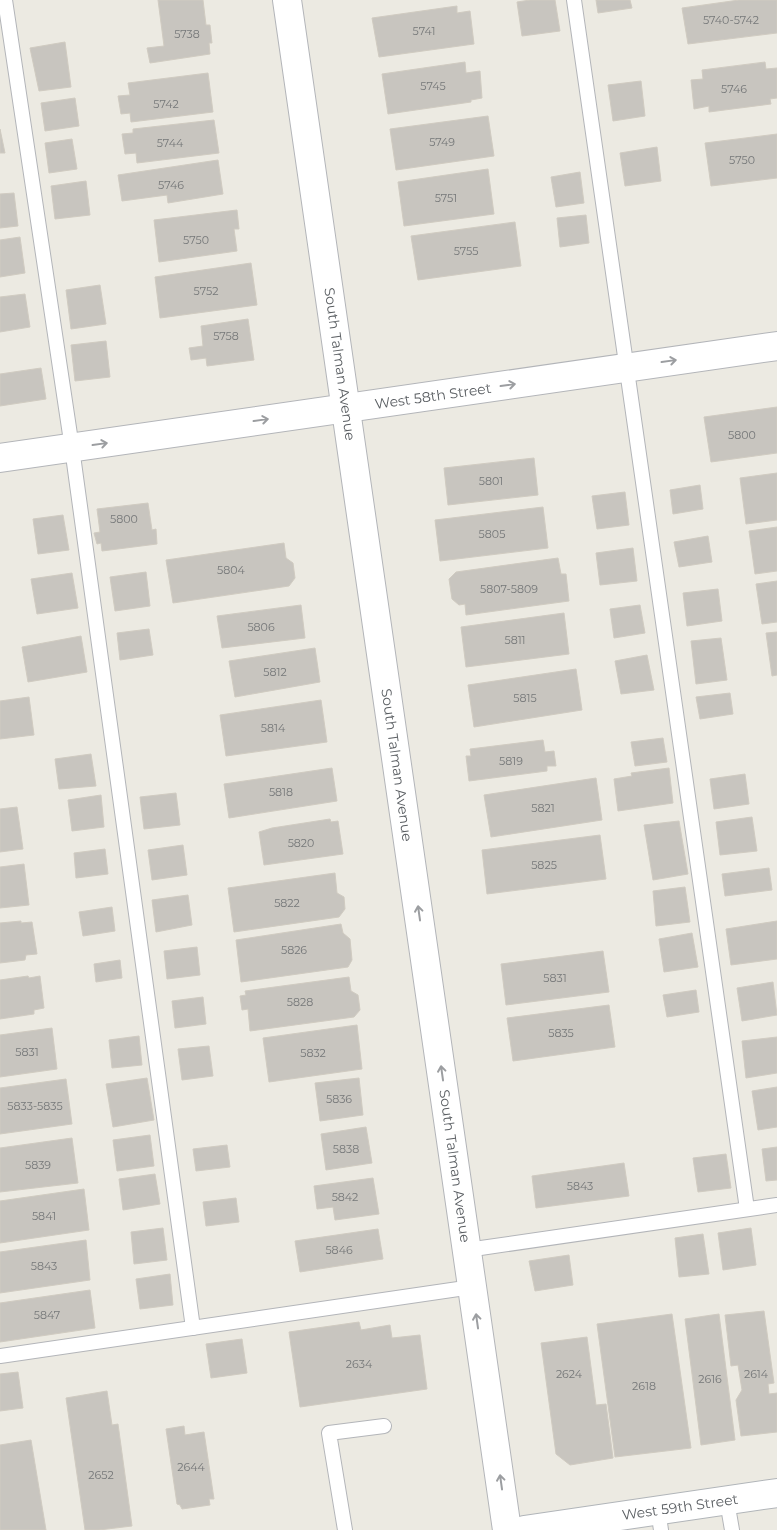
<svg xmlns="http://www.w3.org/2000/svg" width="777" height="1530" font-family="Montserrat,sans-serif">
<rect width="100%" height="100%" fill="#eceae2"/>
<g fill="#c8c5bf" stroke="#d0cbc1">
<polygon points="158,0 203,0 206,25 210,25 212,43 209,43 210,54 150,63 147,48 164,46"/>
<polygon points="530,0 555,0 560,31 522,36 517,2"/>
<polygon points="596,0 630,0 632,8 598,13"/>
<polygon points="739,0 777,0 777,33 688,44 682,8"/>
<polygon points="457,6 457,13 470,11 474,44 379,57 372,18"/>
<polygon points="65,42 71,87 39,91 30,48"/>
<polygon points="465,62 466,73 480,71 482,98 471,100 471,102 388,114 382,74"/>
<polygon points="765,62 766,69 777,68 777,98 770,99 771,104 709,112 709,106 694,109 691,80 703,79 702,70"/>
<polygon points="208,73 213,112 131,122 130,113 121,114 118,96 130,95 128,83"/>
<polygon points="641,81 645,116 613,121 608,85"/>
<polygon points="75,98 79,126 45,131 41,103"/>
<polygon points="488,116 494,156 396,170 390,129"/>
<polygon points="214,120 219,153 137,163 136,153 125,154 122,134 133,133 133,129"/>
<polygon points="0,129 5,153 0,153"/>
<polygon points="777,134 777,178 711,186 705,143"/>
<polygon points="72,139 77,169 49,173 45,143"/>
<polygon points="657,147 661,181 625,186 620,153"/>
<polygon points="218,160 223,194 168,203 167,195 122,201 118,175"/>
<polygon points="488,169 494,214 404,226 398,182"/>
<polygon points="580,172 584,203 556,207 551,177"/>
<polygon points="86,181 90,215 55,219 51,186"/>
<polygon points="14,193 18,226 0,228 0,194"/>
<polygon points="237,210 239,229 234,229 237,251 159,262 154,220"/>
<polygon points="586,215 589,243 560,247 557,218"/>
<polygon points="515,222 521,266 418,280 411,236"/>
<polygon points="20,237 25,273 0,277 0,240"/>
<polygon points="251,263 257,305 160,318 155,277"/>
<polygon points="100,285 106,324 71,329 66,290"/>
<polygon points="25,294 30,327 0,332 0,297"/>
<polygon points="248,319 254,360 207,366 206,358 191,360 189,348 203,346 201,326"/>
<polygon points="106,341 110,377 75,381 71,345"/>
<polygon points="41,368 46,399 0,406 0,374"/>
<polygon points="777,407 777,453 711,462 704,417"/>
<polygon points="534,458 538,495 448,505 444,468"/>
<polygon points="777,473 777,520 746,524 740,478"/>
<polygon points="700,485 703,509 673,514 670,490"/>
<polygon points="625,492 629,525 597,529 592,496"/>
<polygon points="148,503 152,530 156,529 157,544 102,551 101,543 97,544 94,533 100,532 97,509"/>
<polygon points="543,507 548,548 440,561 435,520"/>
<polygon points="63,515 69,550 38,554 33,519"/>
<polygon points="777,527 777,571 755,574 749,531"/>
<polygon points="708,536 712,562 679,567 674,542"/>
<polygon points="284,543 286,558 293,563 295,578 289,586 173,603 166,560"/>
<polygon points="633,548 637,581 600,585 596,553"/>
<polygon points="558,558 561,574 566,574 569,601 466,615 465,604 459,605 452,599 449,579 456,572"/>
<polygon points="146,572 150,606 115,611 110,577"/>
<polygon points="72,573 78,608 37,614 31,579"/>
<polygon points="777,581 777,622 762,624 756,584"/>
<polygon points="718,589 722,621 687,626 683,593"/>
<polygon points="301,605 305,638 222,648 217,616"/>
<polygon points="640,605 645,633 614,638 610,609"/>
<polygon points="564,613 569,654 466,667 461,627"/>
<polygon points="149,629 153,655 120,660 117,633"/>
<polygon points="777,632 777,675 772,676 766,633"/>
<polygon points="81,636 87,672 28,682 22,647"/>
<polygon points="721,638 727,680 696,684 691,641"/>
<polygon points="315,648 320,682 235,697 229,661"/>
<polygon points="647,655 654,690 621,694 615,661"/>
<polygon points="576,669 582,710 474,727 468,685"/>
<polygon points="730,693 733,714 700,719 696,697"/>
<polygon points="29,697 34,735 0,739 0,701"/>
<polygon points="321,700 327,742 226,756 220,715"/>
<polygon points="663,738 667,762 635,766 631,742"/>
<polygon points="543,740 545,752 554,751 556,766 547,766 547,771 469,781 466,756 471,756 470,749"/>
<polygon points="91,754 96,786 59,789 55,759"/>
<polygon points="332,768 337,801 229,818 224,784"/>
<polygon points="669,768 673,803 618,811 614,779 632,776 631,773"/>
<polygon points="745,774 749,804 714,809 710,779"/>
<polygon points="596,778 602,820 491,837 484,795"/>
<polygon points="176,793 180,825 144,829 140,797"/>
<polygon points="101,795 104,827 72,831 68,800"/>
<polygon points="17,807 23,849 0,852 0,809"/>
<polygon points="752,817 757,851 720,855 716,822"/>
<polygon points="330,819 331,822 338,821 343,854 264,865 259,832 272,828"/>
<polygon points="679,821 688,874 653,880 644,825"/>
<polygon points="600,835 606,879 487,894 482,850"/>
<polygon points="183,845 187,875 152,880 148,850"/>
<polygon points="105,849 108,874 76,878 74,853"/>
<polygon points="24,864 29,905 0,908 0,867"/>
<polygon points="769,868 772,890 725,896 722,874"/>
<polygon points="335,873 337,893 344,897 345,909 339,917 234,932 228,888"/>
<polygon points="685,887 690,922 656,926 653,891"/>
<polygon points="188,895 192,925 156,932 152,900"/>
<polygon points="112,907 115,931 83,936 79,912"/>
<polygon points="21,921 21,923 32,922 37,954 26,955 25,960 0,963 0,923"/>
<polygon points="777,921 777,959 731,965 726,929"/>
<polygon points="341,924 343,933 350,939 352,960 348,967 241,982 236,940"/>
<polygon points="692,933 698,967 664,972 659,939"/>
<polygon points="197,947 200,975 167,979 164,951"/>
<polygon points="603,951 609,992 506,1005 501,964"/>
<polygon points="120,960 122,978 96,982 94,964"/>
<polygon points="28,976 29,978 40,976 44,1008 34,1010 34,1014 0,1019 0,980"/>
<polygon points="349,977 351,991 358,995 360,1010 354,1017 250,1031 248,1009 242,1010 240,996 246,995 245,991"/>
<polygon points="773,982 777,1015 742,1021 737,988"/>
<polygon points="696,990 699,1012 667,1017 663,995"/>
<polygon points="203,997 206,1024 175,1028 172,1001"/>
<polygon points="609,1005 615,1047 513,1061 507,1018"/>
<polygon points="357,1025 362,1069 269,1082 263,1038"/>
<polygon points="52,1028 57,1069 0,1077 0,1035"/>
<polygon points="139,1036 142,1065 112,1068 109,1040"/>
<polygon points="777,1037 777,1073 746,1078 742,1041"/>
<polygon points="209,1046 213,1076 182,1080 178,1049"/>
<polygon points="147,1078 154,1120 113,1127 106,1084"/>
<polygon points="359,1078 363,1115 320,1121 315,1083"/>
<polygon points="66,1079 72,1124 0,1134 0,1088"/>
<polygon points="777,1087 777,1127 758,1130 752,1091"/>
<polygon points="366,1127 372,1163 326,1170 321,1134"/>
<polygon points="150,1135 154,1166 117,1171 113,1140"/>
<polygon points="72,1138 78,1183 0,1192 0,1148"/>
<polygon points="227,1145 230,1167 196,1171 193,1149"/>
<polygon points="777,1147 777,1180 766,1181 762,1149"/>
<polygon points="726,1154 731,1188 698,1192 693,1158"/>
<polygon points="624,1163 629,1196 536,1208 532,1176"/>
<polygon points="155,1174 160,1204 123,1210 119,1179"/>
<polygon points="373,1178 379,1214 335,1220 333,1207 317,1209 314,1186"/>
<polygon points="84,1189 89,1230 0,1243 0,1201"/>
<polygon points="236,1198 239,1222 206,1226 203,1202"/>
<polygon points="163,1228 167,1260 134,1264 131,1232"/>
<polygon points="751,1228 756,1265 723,1270 718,1233"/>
<polygon points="378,1229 383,1259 300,1272 295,1241"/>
<polygon points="703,1234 709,1274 679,1277 675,1238"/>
<polygon points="86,1240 90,1280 0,1293 0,1252"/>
<polygon points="569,1255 573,1285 535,1291 529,1261"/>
<polygon points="170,1274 173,1305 140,1309 136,1279"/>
<polygon points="90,1290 95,1328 0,1342 0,1303"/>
<polygon points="764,1311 774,1383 768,1384 769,1394 777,1393 777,1432 741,1436 736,1400 742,1390 738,1365 731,1366 725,1315"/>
<polygon points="672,1314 691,1448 615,1457 597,1324"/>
<polygon points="719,1314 735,1440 701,1445 685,1319"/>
<polygon points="359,1322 361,1330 390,1325 392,1338 420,1335 427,1389 300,1407 289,1332"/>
<polygon points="587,1337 596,1405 606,1404 613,1458 570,1465 556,1454 541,1343"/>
<polygon points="242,1339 247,1373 211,1378 206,1344"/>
<polygon points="18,1372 23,1408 0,1411 0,1374"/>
<polygon points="107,1391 112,1425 118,1424 132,1526 99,1530 85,1530 66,1398"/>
<polygon points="184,1426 185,1435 204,1432 214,1499 209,1499 210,1505 182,1509 180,1505 177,1504 166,1429"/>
<polygon points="31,1440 46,1530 0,1530 0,1445"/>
</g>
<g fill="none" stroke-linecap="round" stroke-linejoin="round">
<defs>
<g id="lane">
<polyline points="5,0 72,448 193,1328"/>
<polyline points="574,0 747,1209"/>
<polyline points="467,1250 777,1205"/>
<polyline points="0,1356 472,1287"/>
<polyline points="727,1501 732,1530"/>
<polyline points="658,1510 661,1530"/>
<polyline points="345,1530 329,1433 384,1426"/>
</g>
<g id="street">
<polyline points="287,0 507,1530"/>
<polyline points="0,458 777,346"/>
</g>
<polyline id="secondary" points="524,1530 777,1493"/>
</defs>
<use href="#lane" stroke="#b3b5b9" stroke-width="16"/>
<use href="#street" stroke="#b3b5b9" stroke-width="30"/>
<use href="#secondary" stroke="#b1b5b9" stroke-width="30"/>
<use href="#lane" stroke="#fff" stroke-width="14"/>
<use href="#street" stroke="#fff" stroke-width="28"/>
<use href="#secondary" stroke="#fff" stroke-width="28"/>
</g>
<defs><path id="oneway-shaft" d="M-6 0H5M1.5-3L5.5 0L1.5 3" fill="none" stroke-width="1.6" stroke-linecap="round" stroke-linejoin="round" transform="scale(1.25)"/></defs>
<g stroke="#9c9ea1">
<use href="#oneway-shaft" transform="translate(669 361) rotate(-8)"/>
<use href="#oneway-shaft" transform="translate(508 385) rotate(-8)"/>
<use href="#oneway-shaft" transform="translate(261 420) rotate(-8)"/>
<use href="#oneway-shaft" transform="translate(100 444) rotate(-8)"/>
<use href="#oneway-shaft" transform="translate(419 913) rotate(-98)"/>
<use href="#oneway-shaft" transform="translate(442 1073) rotate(-98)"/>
<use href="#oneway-shaft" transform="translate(477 1321) rotate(-98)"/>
<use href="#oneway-shaft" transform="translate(501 1482) rotate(-98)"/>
</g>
<g text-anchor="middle" stroke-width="4.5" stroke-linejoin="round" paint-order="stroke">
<g font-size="11" fill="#767879">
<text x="731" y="24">5740-5742</text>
<text x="424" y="35">5741</text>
<text x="187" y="38">5738</text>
<text x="433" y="90">5745</text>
<text x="734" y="93">5746</text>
<text x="166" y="108">5742</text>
<text x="442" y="146">5749</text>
<text x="170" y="147">5744</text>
<text x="742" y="164">5750</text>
<text x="171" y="189">5746</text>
<text x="446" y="202">5751</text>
<text x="196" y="244">5750</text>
<text x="466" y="255">5755</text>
<text x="206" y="295">5752</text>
<text x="226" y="340">5758</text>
<text x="742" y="439">5800</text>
<text x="491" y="485">5801</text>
<text x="124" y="523">5800</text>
<text x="492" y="538">5805</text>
<text x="231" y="574">5804</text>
<text x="509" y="593">5807-5809</text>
<text x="261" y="631">5806</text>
<text x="515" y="644">5811</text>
<text x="275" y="676">5812</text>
<text x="525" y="702">5815</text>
<text x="273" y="732">5814</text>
<text x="511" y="765">5819</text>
<text x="281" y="796">5818</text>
<text x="543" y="812">5821</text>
<text x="301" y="847">5820</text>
<text x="544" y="869">5825</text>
<text x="287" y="907">5822</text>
<text x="294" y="954">5826</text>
<text x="555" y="982">5831</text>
<text x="300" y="1006">5828</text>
<text x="561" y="1037">5835</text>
<text x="27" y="1056">5831</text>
<text x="313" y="1057">5832</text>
<text x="339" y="1103">5836</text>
<text x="35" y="1110">5833-5835</text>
<text x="346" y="1153">5838</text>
<text x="38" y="1169">5839</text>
<text x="580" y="1190">5843</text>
<text x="345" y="1201">5842</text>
<text x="44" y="1220">5841</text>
<text x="339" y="1254">5846</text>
<text x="44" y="1270">5843</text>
<text x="47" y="1319">5847</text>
<text x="359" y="1368">2634</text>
<text x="569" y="1378">2624</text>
<text x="756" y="1378">2614</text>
<text x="710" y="1383">2616</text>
<text x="644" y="1390">2618</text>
<text x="191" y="1471">2644</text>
<text x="101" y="1479">2652</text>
</g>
<g font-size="14" fill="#5a5e62" stroke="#fff">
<text transform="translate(340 364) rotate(82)" y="5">South Talman Avenue</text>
<text transform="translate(433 396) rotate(-8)" y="5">West 58th Street</text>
<text transform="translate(397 765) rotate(82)" y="5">South Talman Avenue</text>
<text transform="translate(455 1166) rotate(82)" y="5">South Talman Avenue</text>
<text transform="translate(680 1507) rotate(-8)" y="5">West 59th Street</text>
</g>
</g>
</svg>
